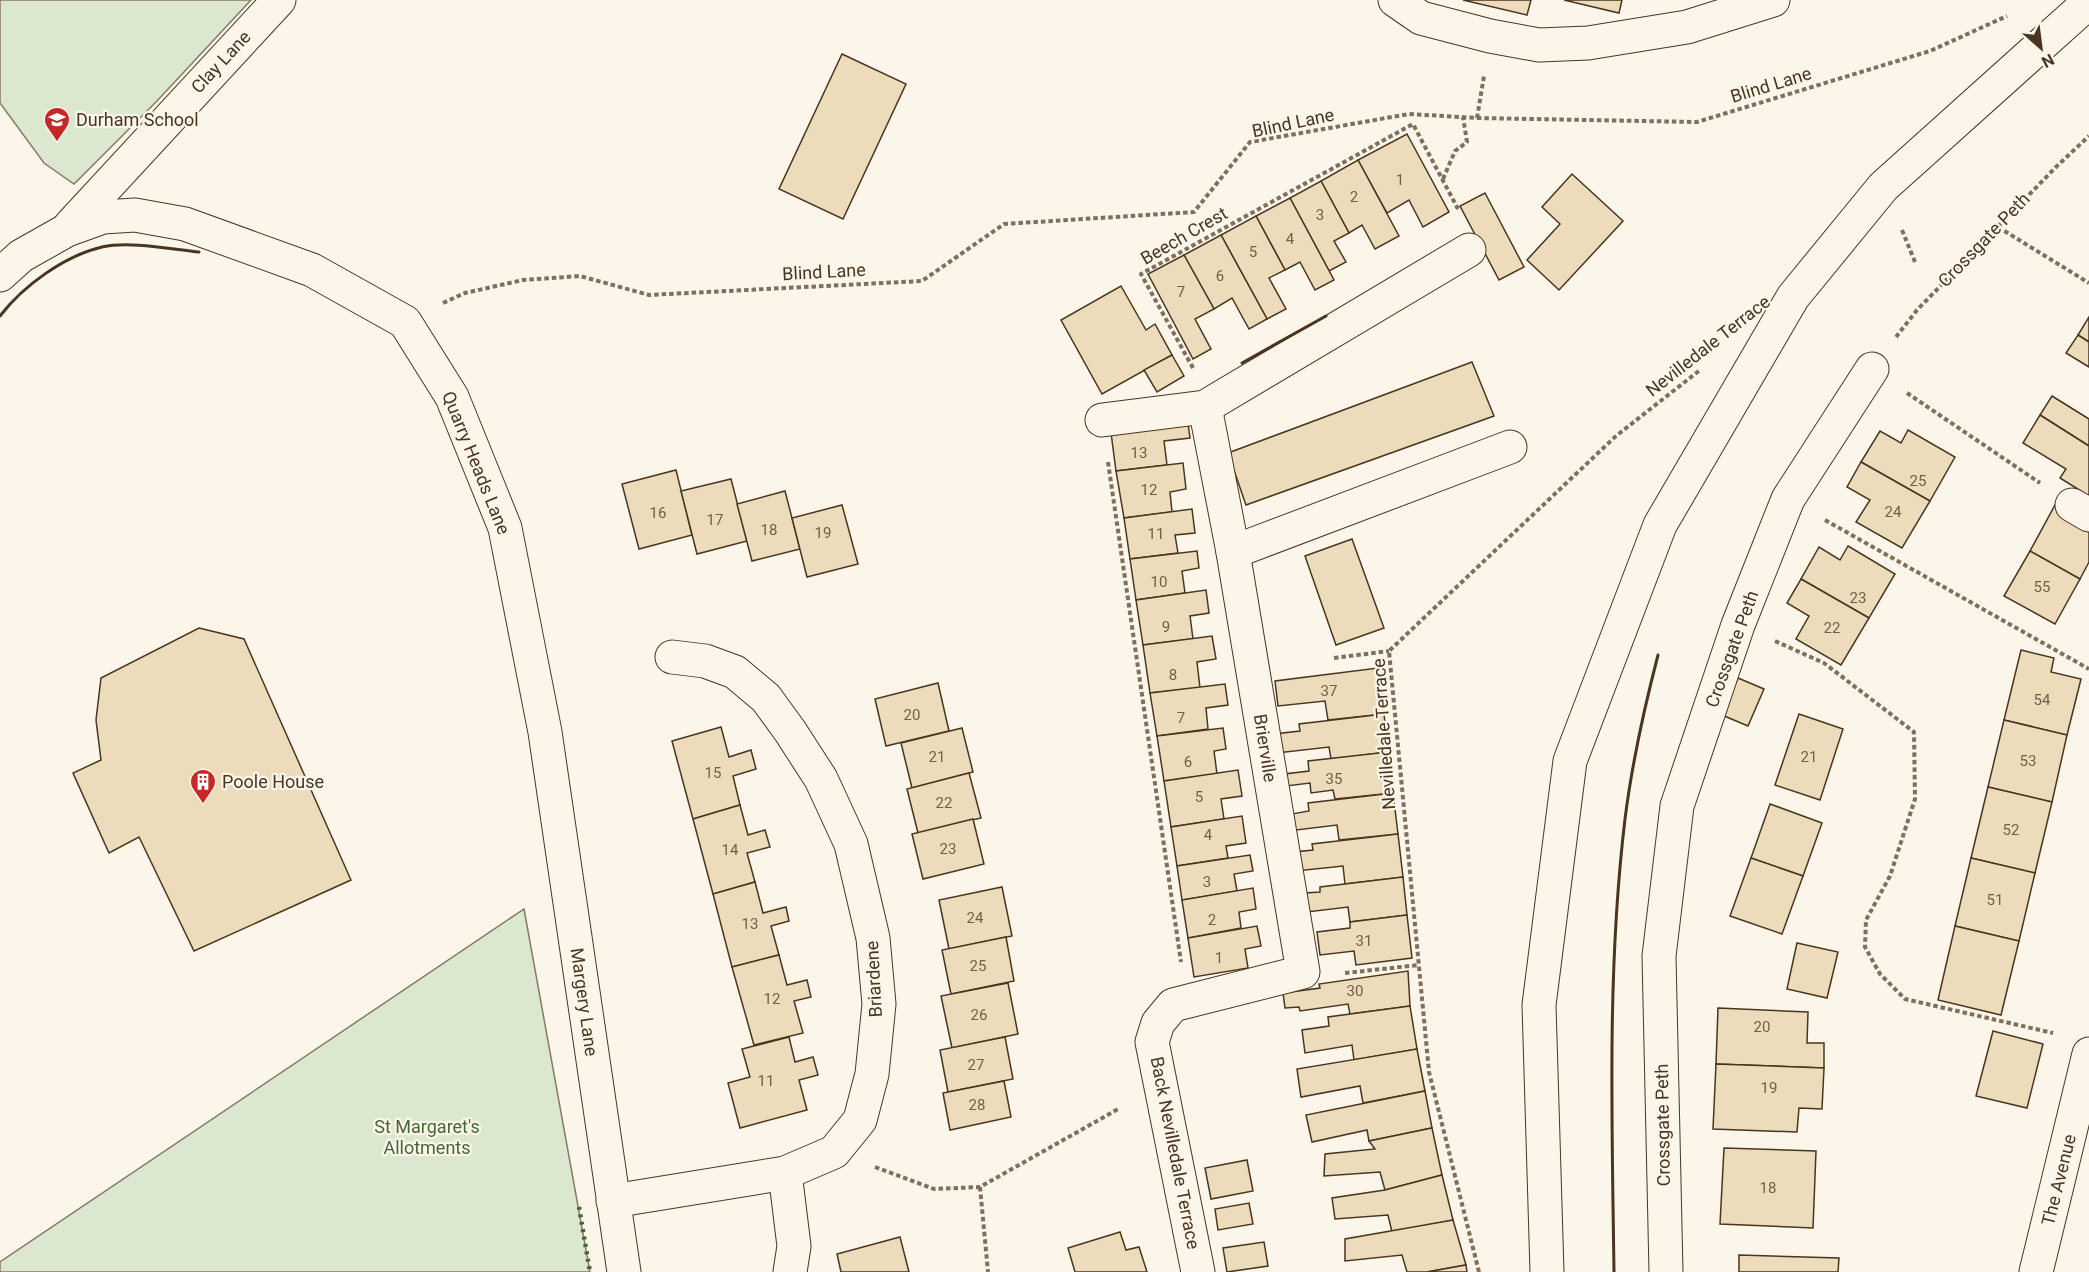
<svg xmlns="http://www.w3.org/2000/svg" width="2089" height="1272" font-family="Roboto,sans-serif">
<rect width="100%" height="100%" fill="#fbf6e9"/>
<g fill="#dce7d0" stroke="#887966" stroke-width="1.5">
<polygon points="0,0 251,0 156,102 74,184 44,163 0,103"/>
<polygon points="524,909 590,1272 0,1272 0,1262"/>
</g>
<g fill="#ecdcbc" stroke="#4a3520" stroke-width="1.5">
<polygon points="1463,0 1531,0 1527,15"/>
<polygon points="1564,0 1622,0 1619,13"/>
<polygon points="842,54 906,84 843,219 779,189"/>
<polygon points="1407,134 1449,212 1423,227 1409,200 1387,213 1358,160"/>
<polygon points="1358,160 1399,236 1375,249 1362,225 1349,233 1321,181"/>
<polygon points="1572,174 1623,221 1559,290 1527,260 1560,224 1542,207"/>
<polygon points="1321,181 1349,233 1334,241 1346,262 1329,271 1290,198"/>
<polygon points="1485,193 1524,267 1499,280 1460,206"/>
<polygon points="1290,198 1334,280 1315,290 1300,262 1285,270 1256,216"/>
<polygon points="1256,216 1285,270 1269,278 1286,309 1267,319 1221,235"/>
<polygon points="1221,235 1267,319 1249,329 1232,298 1214,309 1184,255"/>
<polygon points="1184,255 1214,309 1195,319 1211,349 1193,359 1148,274"/>
<polygon points="1121,286 1146,330 1155,324 1172,355 1102,394 1061,320"/>
<polygon points="2089,317 2089,342 2078,335"/>
<polygon points="2078,335 2089,342 2089,367 2066,353"/>
<polygon points="1172,355 1184,376 1157,392 1144,370"/>
<polygon points="1472,362 1494,416 1246,505 1228,453"/>
<polygon points="2052,396 2089,419 2089,446 2040,415"/>
<polygon points="2040,415 2089,446 2089,496 2060,478 2066,469 2023,443"/>
<polygon points="1187,416 1190,438 1164,441 1167,465 1116,471 1110,425"/>
<polygon points="1908,430 1955,457 1930,501 1861,462 1880,431 1901,443"/>
<polygon points="1861,462 1930,501 1902,548 1856,522 1870,500 1847,487"/>
<polygon points="1183,463 1186,489 1170,492 1172,512 1124,518 1116,471"/>
<polygon points="676,470 692,535 639,549 622,484"/>
<polygon points="731,479 747,541 697,554 681,491"/>
<polygon points="785,491 800,549 752,561 737,504"/>
<polygon points="842,505 858,564 807,577 792,518"/>
<polygon points="2055,505 2089,524 2089,562 2080,579 2030,551"/>
<polygon points="1192,509 1195,533 1175,535 1178,553 1130,559 1124,518"/>
<polygon points="1352,539 1384,628 1336,645 1305,556"/>
<polygon points="1848,546 1895,574 1869,618 1801,579 1819,547 1840,560"/>
<polygon points="1197,551 1199,568 1182,571 1185,593 1136,600 1130,559"/>
<polygon points="2030,551 2080,579 2055,624 2004,596"/>
<polygon points="1801,579 1869,618 1841,665 1796,639 1809,616 1787,603"/>
<polygon points="1206,590 1209,613 1190,616 1193,639 1143,645 1136,600"/>
<polygon points="199,628 244,639 351,880 194,951 139,837 109,853 73,773 101,760 96,720 101,678"/>
<polygon points="1212,636 1216,659 1197,662 1200,688 1150,693 1143,645"/>
<polygon points="2021,650 2054,658 2051,672 2081,679 2067,735 2004,720"/>
<polygon points="1378,668 1384,714 1328,720 1325,701 1278,706 1275,681"/>
<polygon points="1738,678 1764,689 1748,726 1722,715"/>
<polygon points="938,683 949,731 886,746 875,699"/>
<polygon points="1225,684 1228,705 1206,708 1208,729 1157,736 1150,693"/>
<polygon points="1384,714 1388,752 1331,759 1329,747 1277,753 1274,734 1300,731 1299,724"/>
<polygon points="1799,714 1843,729 1820,800 1775,785"/>
<polygon points="2004,720 2067,735 2052,802 1988,787"/>
<polygon points="721,727 729,757 751,750 756,769 733,776 740,805 693,819 672,741"/>
<polygon points="962,728 973,772 912,788 901,743"/>
<polygon points="1223,728 1226,749 1214,751 1217,774 1164,781 1157,736"/>
<polygon points="1388,752 1393,793 1335,799 1333,790 1311,793 1310,783 1278,787 1276,775 1309,771 1308,761"/>
<polygon points="1238,770 1242,796 1221,799 1224,819 1171,827 1164,781"/>
<polygon points="969,773 981,818 918,833 907,789"/>
<polygon points="1988,787 2052,802 2035,873 1971,858"/>
<polygon points="1393,793 1398,834 1339,840 1337,825 1288,831 1286,815 1309,811 1308,803"/>
<polygon points="1770,804 1822,823 1803,876 1751,858"/>
<polygon points="740,805 748,835 765,830 770,847 747,853 755,882 713,894 693,819"/>
<polygon points="1242,816 1246,843 1226,846 1228,858 1177,866 1171,827"/>
<polygon points="973,819 984,864 923,879 912,834"/>
<polygon points="1398,834 1403,877 1345,884 1343,866 1296,871 1294,852 1313,850 1312,844"/>
<polygon points="1250,855 1253,871 1234,874 1237,891 1182,900 1177,866"/>
<polygon points="1751,858 1803,876 1782,934 1730,916"/>
<polygon points="1971,858 2035,873 2019,941 1955,926"/>
<polygon points="1403,877 1407,915 1350,922 1348,907 1307,912 1305,893 1320,892 1320,887"/>
<polygon points="755,882 763,913 786,907 789,921 771,926 779,955 732,967 713,894"/>
<polygon points="1002,887 1012,936 949,949 939,900"/>
<polygon points="1253,888 1256,909 1239,912 1241,928 1188,938 1182,900"/>
<polygon points="1407,915 1412,958 1356,965 1354,951 1320,955 1317,932 1350,928 1350,922"/>
<polygon points="1257,926 1261,946 1245,949 1248,968 1194,977 1188,938"/>
<polygon points="1955,926 2019,941 2001,1015 1938,1000"/>
<polygon points="1006,937 1014,981 951,994 942,950"/>
<polygon points="1797,943 1838,952 1827,998 1787,989"/>
<polygon points="779,955 787,985 807,980 811,997 794,1001 803,1033 754,1045 732,967"/>
<polygon points="1408,971 1410,1006 1350,1014 1348,1004 1300,1011 1299,1007 1285,1008 1283,993 1320,988 1319,984"/>
<polygon points="1008,983 1018,1034 952,1048 941,996"/>
<polygon points="1410,1006 1417,1049 1354,1060 1352,1045 1305,1053 1302,1030 1329,1026 1328,1017"/>
<polygon points="1718,1008 1808,1012 1807,1043 1824,1043 1824,1068 1716,1064"/>
<polygon points="1993,1031 2043,1044 2027,1108 1976,1096"/>
<polygon points="789,1037 795,1062 813,1057 818,1075 799,1080 807,1110 740,1128 728,1083 750,1077 742,1049"/>
<polygon points="1005,1037 1013,1079 948,1092 940,1050"/>
<polygon points="1417,1049 1425,1091 1363,1103 1360,1086 1301,1097 1297,1069"/>
<polygon points="1716,1064 1824,1068 1822,1109 1799,1108 1797,1132 1713,1129"/>
<polygon points="1004,1081 1011,1117 950,1130 943,1093"/>
<polygon points="1425,1091 1432,1128 1369,1141 1367,1130 1312,1142 1306,1115"/>
<polygon points="1432,1128 1442,1175 1385,1190 1380,1172 1324,1176 1325,1154 1375,1149 1369,1141"/>
<polygon points="1724,1148 1816,1151 1813,1228 1720,1224"/>
<polygon points="1247,1160 1253,1191 1211,1199 1205,1168"/>
<polygon points="1442,1175 1453,1220 1392,1232 1388,1215 1335,1219 1332,1198 1385,1190"/>
<polygon points="1249,1203 1253,1224 1218,1230 1215,1209"/>
<polygon points="1453,1220 1466,1265 1427,1272 1407,1272 1402,1255 1345,1261 1345,1239"/>
<polygon points="1120,1232 1126,1250 1139,1247 1147,1272 1075,1272 1068,1248"/>
<polygon points="900,1237 909,1272 841,1272 837,1254"/>
<polygon points="1264,1242 1268,1266 1227,1272 1223,1248"/>
<polygon points="1739,1255 1839,1258 1838,1272 1739,1272"/>
<polygon points="1466,1265 1467,1272 1427,1272"/>
</g>
<g fill="none" stroke-linecap="round" stroke-linejoin="round">
<defs>
<g id="minor">
<polyline points="1395,0 1421,18 1490,36 1539,45 1588,43 1687,27 1773,0"/>
<polyline points="70,226 279,0"/>
<polyline points="0,275 21,256 67,230 103,217 135,215 185,224 312,270 405,322 452,397 505,528 545,732 624,1272"/>
<polyline points="1102,420 1205,407 1469,250"/>
<polyline points="2072,505 2089,515"/>
<polyline points="1233,552 1510,447"/>
<polyline points="785,1173 794,1246 790,1272"/>
<polyline points="613,1201 785,1173 834,1152 860,1120 872,1074 879,1004 873,938 851,844 821,779 790,731 766,698 735,672 705,661 672,657"/>
<polyline points="1198,1272 1152,1042 1158,1023 1173,1005 1303,972 1233,552 1205,407"/>
<polyline points="1666,1272 1659,956 1677,806 1738,625 1788,499 1872,369"/>
<polyline points="2036,1272 2089,1054"/>
</g>
<polyline id="highway" points="1547,1272 1539,1005 1570,761 1660,525 1793,297 1883,187 2089,2"/>
</defs>
<use href="#minor" stroke="#4a3520" stroke-width="35"/>
<use href="#highway" stroke="#4a3520" stroke-width="35"/>
<g stroke="#7f6f5c" stroke-width="4" stroke-dasharray="4.5 3" stroke-linecap="butt">
<polyline points="1477,118 1484,76"/>
<polyline points="1443,179 1455,151 1467,142 1463,117"/>
<polyline points="1998,227 2089,283"/>
<polyline points="1902,230 1915,262"/>
<polyline points="443,303 465,293 523,280 580,276 649,295 922,281 1004,224 1194,212 1250,142 1409,114 1477,118 1697,122 1930,51 2007,16"/>
<polyline points="1896,337 1917,310 2057,166 2089,136"/>
<polyline points="1193,368 1141,274 1413,124 1458,209"/>
<polyline points="1907,393 2040,483"/>
<polyline points="1108,462 1181,962"/>
<polyline points="1825,520 2089,669"/>
<polyline points="1775,641 1824,663 1914,732 1915,799 1890,876 1866,920 1865,947 1880,974 1905,999 2053,1033"/>
<polyline points="1334,658 1389,651"/>
<polyline points="1345,973 1419,965"/>
<polyline points="875,1167 934,1189 980,1187 1120,1108"/>
<polyline points="980,1187 988,1272"/>
<polyline points="1479,1272 1429,1072 1389,651 1616,436 1700,370"/>
</g>
<use href="#minor" stroke="#fbf6e9" stroke-width="33"/>
<use href="#highway" stroke="#fbf6e9" stroke-width="33"/>
<polyline stroke="#436837" stroke-width="4.5" stroke-dasharray="3 4.5" stroke-linecap="butt" points="579,1207 590,1272"/>
<g stroke="#4a3520" stroke-width="3">
<path d="M0 316C23 286 64 256 102 247 130 241 170 249 199 252"/>
<polyline points="1242,363 1326,316"/>
<path d="M1614 1272C1612 1121 1607 969 1625 819 1632 763 1644 709 1658 655"/>
</g>
</g>
<defs>
<symbol id="school-pin" viewBox="-11 -11 22 30"><path d="M0 17L-7.5 6A9.5 9.5 0 1 1 7.5 6Z" fill="#c62828" stroke="#fbf6e9"/><path d="M0-5L7-2L0 1L-7-2ZM-4 1L0 2.5L4 1V4Q0 6-4 4Z" fill="#fff"/></symbol>
<symbol id="building-pin" viewBox="-11 -11 22 30"><path d="M0 17L-7.5 6A9.5 9.5 0 1 1 7.5 6Z" fill="#c62828" stroke="#fbf6e9"/><path d="M-4-6H4V6H1V3H-1V6H-4ZM-2.5-4.3h1.7v1.8h-1.7ZM.8-4.3h1.7v1.8H.8ZM-2.5-1h1.7V.8h-1.7ZM.8-1h1.7V.8H.8Z" fill="#fff"/></symbol>
</defs>
<g fill-rule="evenodd">
<use href="#school-pin" x="42" y="105" width="30" height="40"/>
<use href="#building-pin" x="188" y="767" width="30" height="40"/>
</g>
<g text-anchor="middle" stroke-width="4.5" stroke-linejoin="round" paint-order="stroke">
<g font-size="15" fill="#725f47">
<text x="1400" y="185">1</text>
<text x="1354" y="202">2</text>
<text x="1320" y="220">3</text>
<text x="1290" y="244">4</text>
<text x="1253" y="257">5</text>
<text x="1220" y="281">6</text>
<text x="1181" y="297">7</text>
<text x="1139" y="458">13</text>
<text x="1918" y="486">25</text>
<text x="1149" y="495">12</text>
<text x="1893" y="517">24</text>
<text x="658" y="518">16</text>
<text x="715" y="525">17</text>
<text x="769" y="535">18</text>
<text x="823" y="538">19</text>
<text x="1156" y="539">11</text>
<text x="1159" y="587">10</text>
<text x="2042" y="592">55</text>
<text x="1858" y="603">23</text>
<text x="1166" y="632">9</text>
<text x="1832" y="633">22</text>
<text x="1173" y="680">8</text>
<text x="1329" y="696">37</text>
<text x="2042" y="705">54</text>
<text x="912" y="720">20</text>
<text x="1181" y="723">7</text>
<text x="937" y="762">21</text>
<text x="1809" y="762">21</text>
<text x="2028" y="766">53</text>
<text x="1188" y="767">6</text>
<text x="713" y="778">15</text>
<text x="1334" y="784">35</text>
<text x="1199" y="802">5</text>
<text x="944" y="808">22</text>
<text x="2011" y="835">52</text>
<text x="1208" y="840">4</text>
<text x="948" y="854">23</text>
<text x="730" y="855">14</text>
<text x="1207" y="887">3</text>
<text x="1995" y="905">51</text>
<text x="975" y="923">24</text>
<text x="1212" y="925">2</text>
<text x="750" y="929">13</text>
<text x="1364" y="946">31</text>
<text x="1219" y="963">1</text>
<text x="978" y="971">25</text>
<text x="1355" y="996">30</text>
<text x="772" y="1004">12</text>
<text x="979" y="1020">26</text>
<text x="1762" y="1032">20</text>
<text x="976" y="1070">27</text>
<text x="766" y="1086">11</text>
<text x="1769" y="1093">19</text>
<text x="977" y="1110">28</text>
<text x="1768" y="1193">18</text>
</g>
<g font-size="18" fill="#4a3520" stroke="#fbf6e9">
<text transform="translate(221 62) rotate(-47)" y="6">Clay Lane</text>
<text transform="translate(1771 85) rotate(-17)" y="6">Blind Lane</text>
<text transform="translate(1293 123) rotate(-12)" y="6">Blind Lane</text>
<text transform="translate(1184 236) rotate(-30)" y="6">Beech Crest</text>
<text transform="translate(1984 240) rotate(-46)" y="6">Crossgate Peth</text>
<text transform="translate(824 272) rotate(-3)" y="6">Blind Lane</text>
<text transform="translate(1708 346) rotate(-38)" y="6">Nevilledale Terrace</text>
<text transform="translate(476 463) rotate(68)" y="6">Quarry Heads Lane</text>
<text transform="translate(1732 649) rotate(-70)" y="6">Crossgate Peth</text>
<text transform="translate(1384 734) rotate(-94)" y="6">Nevilledale Terrace</text>
<text transform="translate(1265 748) rotate(81)" y="6">Brierville</text>
<text transform="translate(874 979) rotate(-93)" y="6">Briardene</text>
<text transform="translate(584 1002) rotate(82)" y="6">Margery Lane</text>
<text transform="translate(1663 1125) rotate(-91)" y="6">Crossgate Peth</text>
<text transform="translate(1175 1153) rotate(79)" y="6">Back Nevilledale Terrace</text>
<text transform="translate(2059 1180) rotate(-76)" y="6">The Avenue</text>
</g>
<g font-size="18" fill="#4a3520" stroke="#fbf6e9" text-anchor="start">
<text x="76" y="126">Durham School</text>
<text x="222" y="788">Poole House</text>
</g>
<g font-size="18" fill="#436837" stroke="#fbf6e9">
<text x="427" y="1133">St Margaret's<tspan x="427" dy="21">Allotments</tspan></text>
</g>
</g>
<g transform="translate(2041 48) rotate(152)" stroke="#fbf6e9" stroke-width="4.5" paint-order="stroke">
<path d="M0-4.5L10 22L0 15L-10 22Z" fill="#4a3520"/>
<text y="-9" font-size="16" font-weight="bold" text-anchor="middle" fill="#4a3520">N</text>
</g>
</svg>
